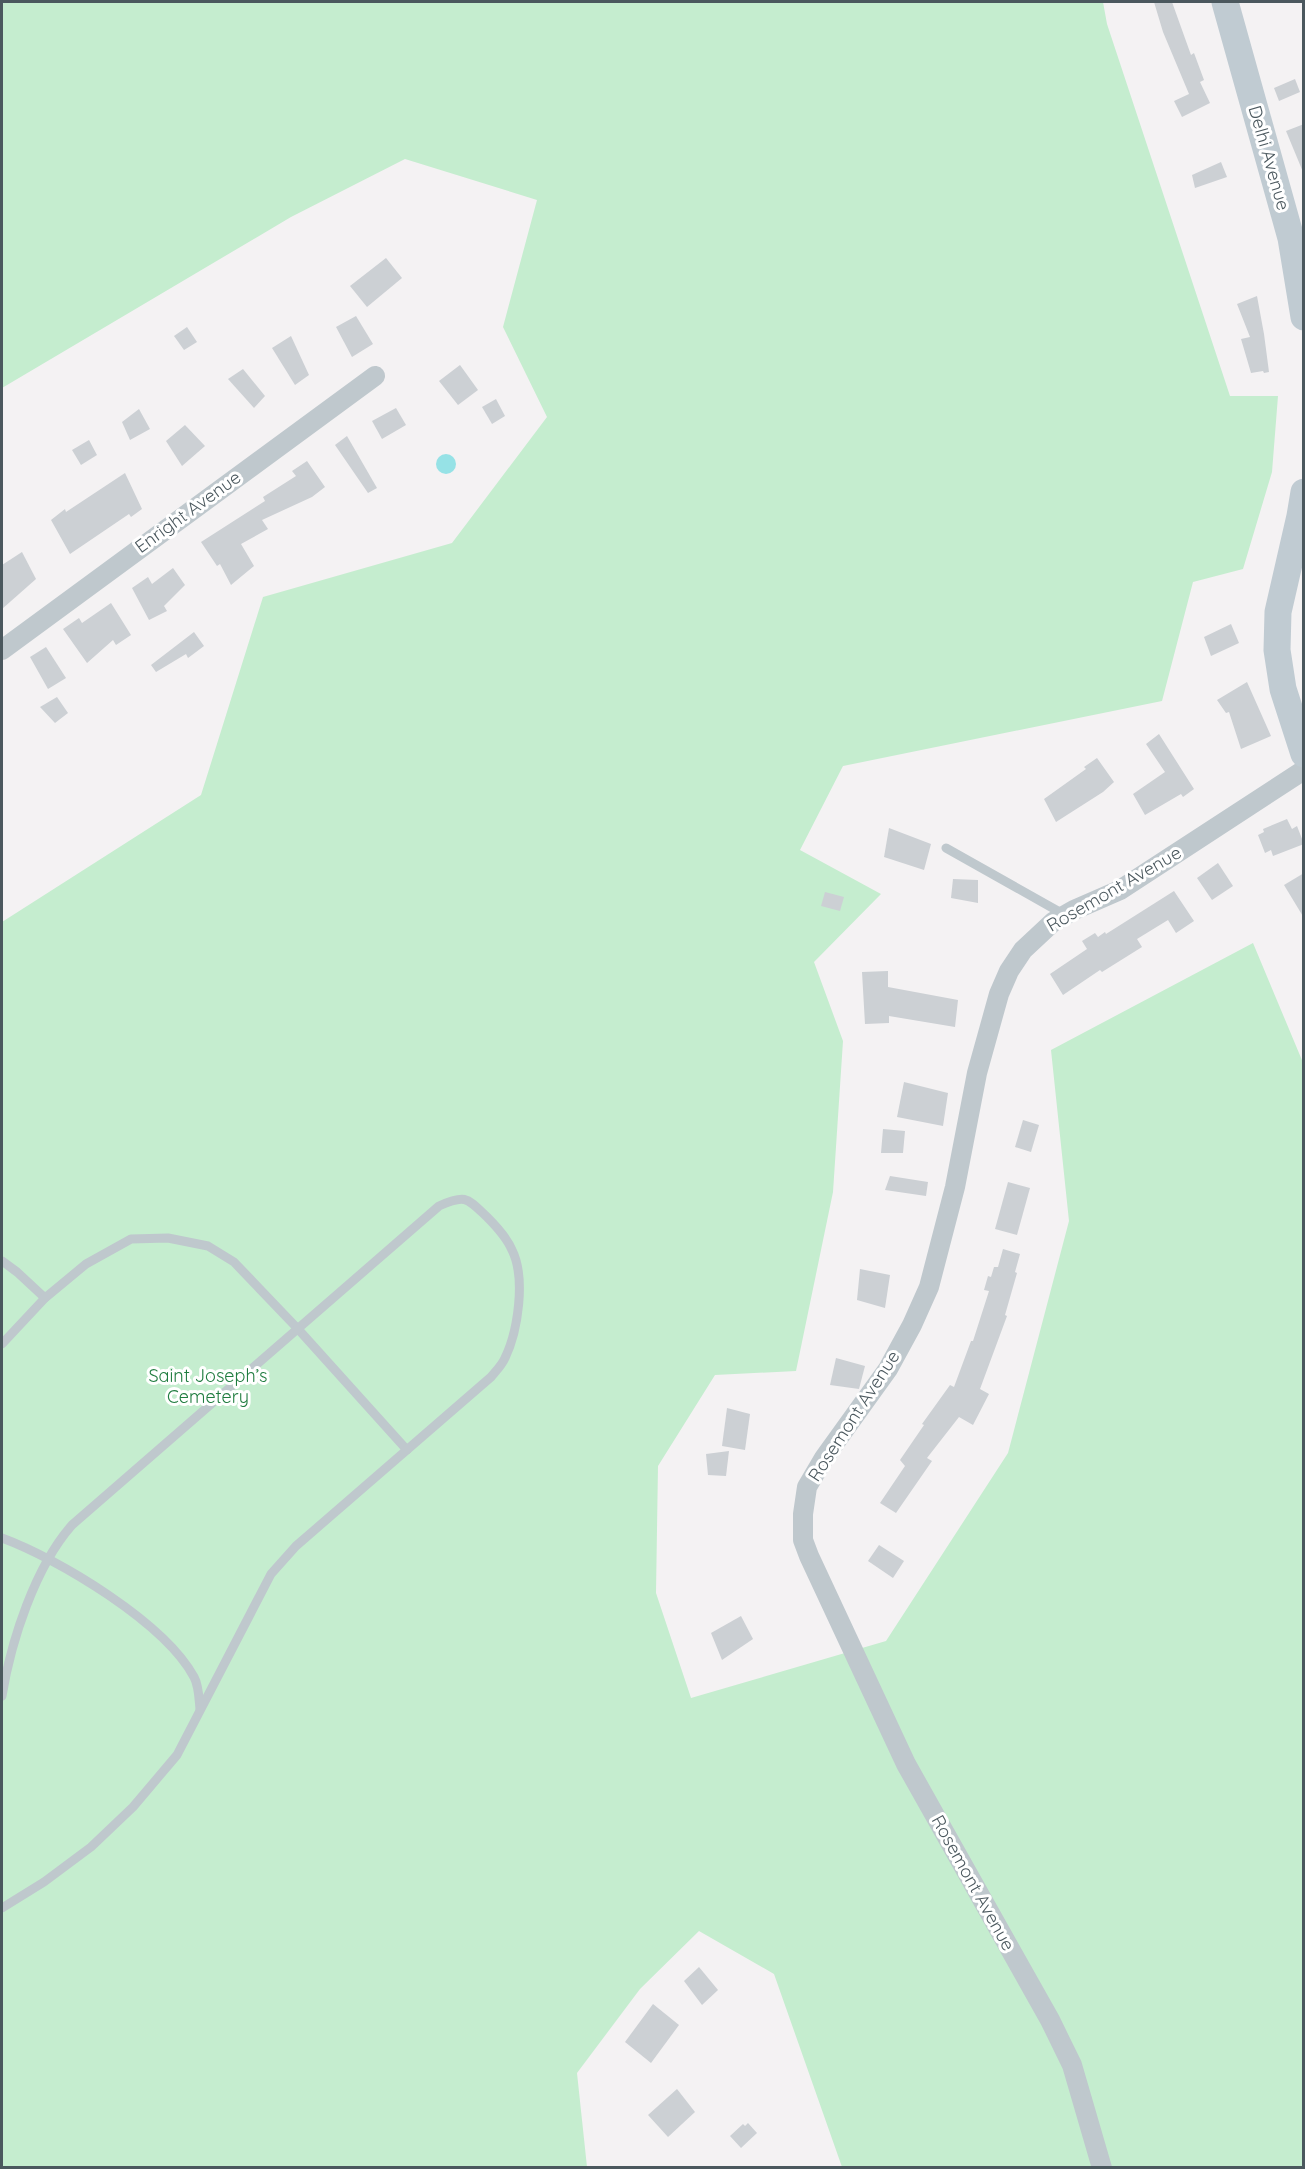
<svg xmlns="http://www.w3.org/2000/svg" width="1305" height="2169" font-family="Quicksand,sans-serif">
<rect width="100%" height="100%" fill="#f4f2f3"/>
<polygon fill="#c5edcf" points="2,2 1103,2 1107,24 1230,396 1278,396 1272,472 1243,569 1193,582 1162,701 843,766 800,850 881,894 814,962 843,1041 833,1192 796,1371 715,1375 658,1466 656,1593 691,1698 886,1641 1008,1453 1069,1221 1051,1050 1253,943 1304,1065 1303,2167 842,2167 774,1974 699,1931 640,1989 577,2073 587,2167 2,2168 2,922 201,795 263,597 452,543 547,417 503,327 537,200 405,159 291,217 2,388"/>
<circle fill="#96e2e6" cx="446" cy="464" r="10"/>
<g fill="#ccd0d4">
<polygon points="1154,2 1172,2 1191,55 1194,53 1204,80 1200,82 1210,103 1182,117 1174,101 1189,94 1163,32"/>
<polygon points="1295,79 1300,92 1279,101 1274,88"/>
<polygon points="1304,124 1304,172 1303,172 1286,131"/>
<polygon points="1221,162 1227,177 1195,188 1192,175"/>
<polygon points="386,258 402,278 367,307 350,286"/>
<polygon points="1257,296 1264,334 1269,372 1264,373 1263,371 1251,373 1241,339 1250,337 1237,304"/>
<polygon points="356,316 373,344 352,357 336,327"/>
<polygon points="187,327 197,342 184,350 174,336"/>
<polygon points="291,336 309,375 295,385 272,348"/>
<polygon points="460,365 478,390 458,405 439,381"/>
<polygon points="243,369 265,396 254,408 228,379"/>
<polygon points="496,399 505,416 492,424 482,407"/>
<polygon points="396,408 406,425 382,439 372,421"/>
<polygon points="139,409 150,429 130,440 122,422"/>
<polygon points="185,425 205,446 182,466 166,441"/>
<polygon points="347,436 377,488 368,493 335,445"/>
<polygon points="89,440 97,455 81,465 72,450"/>
<polygon points="307,461 325,487 312,497 262,520 268,529 241,544 254,566 231,585 220,564 217,566 201,542 265,501 263,497 296,476 292,471"/>
<polygon points="125,473 142,509 131,517 129,514 70,554 51,520 65,509 66,512"/>
<polygon points="22,552 36,579 2,609 2,565"/>
<polygon points="173,568 185,585 164,606 167,611 149,620 132,588 148,577 152,584"/>
<polygon points="111,603 131,635 116,645 113,640 87,663 63,629 79,618 82,623"/>
<polygon points="1231,624 1239,643 1211,656 1204,637"/>
<polygon points="194,632 204,646 188,658 186,654 156,672 151,665"/>
<polygon points="46,647 66,678 48,689 30,657"/>
<polygon points="1247,682 1271,736 1241,749 1229,712 1226,713 1217,700"/>
<polygon points="57,697 68,713 55,723 40,707"/>
<polygon points="1159,734 1194,789 1183,797 1181,794 1145,815 1133,794 1165,772 1146,744"/>
<polygon points="1097,758 1114,782 1103,792 1056,822 1044,799 1086,769 1084,767"/>
<polygon points="1287,819 1292,829 1297,826 1304,844 1273,856 1271,850 1265,853 1258,835 1264,832 1263,829"/>
<polygon points="889,828 931,844 924,870 884,857"/>
<polygon points="1218,863 1233,886 1212,900 1197,878"/>
<polygon points="1304,873 1304,918 1284,885"/>
<polygon points="953,879 978,880 978,903 951,898"/>
<polygon points="1174,891 1194,921 1176,933 1168,920 1137,939 1142,947 1102,972 1100,970 1063,995 1050,974 1087,949 1082,941 1095,933 1098,937 1105,932 1106,934"/>
<polygon points="825,892 844,897 840,911 821,906"/>
<polygon points="888,971 888,987 958,1000 955,1027 889,1016 889,1023 865,1024 862,972"/>
<polygon points="904,1082 948,1093 943,1126 897,1117"/>
<polygon points="1023,1120 1039,1125 1031,1152 1015,1147"/>
<polygon points="883,1129 905,1131 903,1153 881,1153"/>
<polygon points="890,1176 928,1182 926,1196 885,1190"/>
<polygon points="1008,1182 1030,1188 1017,1235 995,1229"/>
<polygon points="1003,1249 1020,1254 1015,1272 1017,1273 1005,1315 1007,1316 980,1389 989,1394 973,1425 959,1417 927,1458 932,1461 896,1513 880,1503 905,1466 900,1460 924,1425 922,1424 950,1385 954,1387 971,1341 973,1341 989,1291 984,1290 988,1276 991,1277 994,1267 998,1267"/>
<polygon points="860,1269 890,1275 885,1308 857,1300"/>
<polygon points="836,1358 865,1366 859,1389 830,1385"/>
<polygon points="727,1408 750,1414 745,1450 722,1446"/>
<polygon points="729,1451 726,1476 708,1475 706,1454"/>
<polygon points="879,1545 904,1561 893,1578 868,1561"/>
<polygon points="741,1616 753,1639 722,1660 711,1633"/>
<polygon points="699,1967 718,1990 702,2005 684,1981"/>
<polygon points="653,2004 679,2025 651,2063 625,2042"/>
<polygon points="677,2089 695,2112 668,2137 648,2115"/>
<polygon points="748,2123 757,2133 741,2148 730,2136 743,2124 745,2126"/>
</g>
<g fill="none" stroke-linecap="round" stroke-linejoin="round">
<g stroke="#bfc8cd" stroke-width="9">
<polyline points="946,848 1065,915"/>
<polyline points="2,1261 17,1272 45,1298"/>
<polyline points="2,1344 45,1298 86,1264 131,1239 168,1238 208,1246 234,1262 298,1329 407,1450"/>
<path d="M2 1538C59 1559 165 1623 194 1677 199 1686 199 1699 200 1709"/>
<path d="M2 1696C11 1641 35 1567 72 1525L439 1206C466 1194 467 1198 487 1217 496 1226 507 1238 512 1250 526 1278 518 1331 505 1358 502 1365 496 1371 491 1377L296 1546 271 1574 177 1755 133 1807 91 1847 44 1882 2 1908"/>
</g>
<g stroke="#bfc8cd" stroke-width="20">
<polyline points="2,650 375,376"/>
<polyline points="1102,2168 1072,2065 1050,2020 906,1764 809,1556 803,1540 803,1514 807,1487 824,1458 888,1369 912,1325 929,1287 955,1187 977,1073 999,994 1009,971 1023,950 1053,922 1074,910 1120,890 1304,770"/>
</g>
<g stroke="#c0cbd2" stroke-width="27">
<polyline points="1225,2 1291,238 1304,317"/>
<polyline points="1304,492 1300,516 1278,612 1277,650 1283,689 1304,754"/>
</g>
</g>
<g text-anchor="middle" stroke-width="6" stroke-linejoin="round" paint-order="stroke">
<g font-size="18" fill="#4b585e" stroke="#fff">
<text transform="translate(1269 158) rotate(74)" y="6">Delhi Avenue</text>
<text transform="translate(188 512) rotate(-36)" y="6">Enright Avenue</text>
<text transform="translate(1114 889) rotate(-30)" y="6">Rosemont Avenue</text>
<text transform="translate(854 1416) rotate(-57)" y="6">Rosemont Avenue</text>
<text transform="translate(973 1883) rotate(61)" y="6">Rosemont Avenue</text>
</g>
<g font-size="18" fill="#1f7c3f" stroke="#fff">
<text x="208" y="1382">Saint Joseph’s<tspan x="208" dy="21">Cemetery</tspan></text>
</g>
</g>
<rect width="1305" height="2169" fill="none" stroke="#4b585e" stroke-width="6"/>
</svg>
